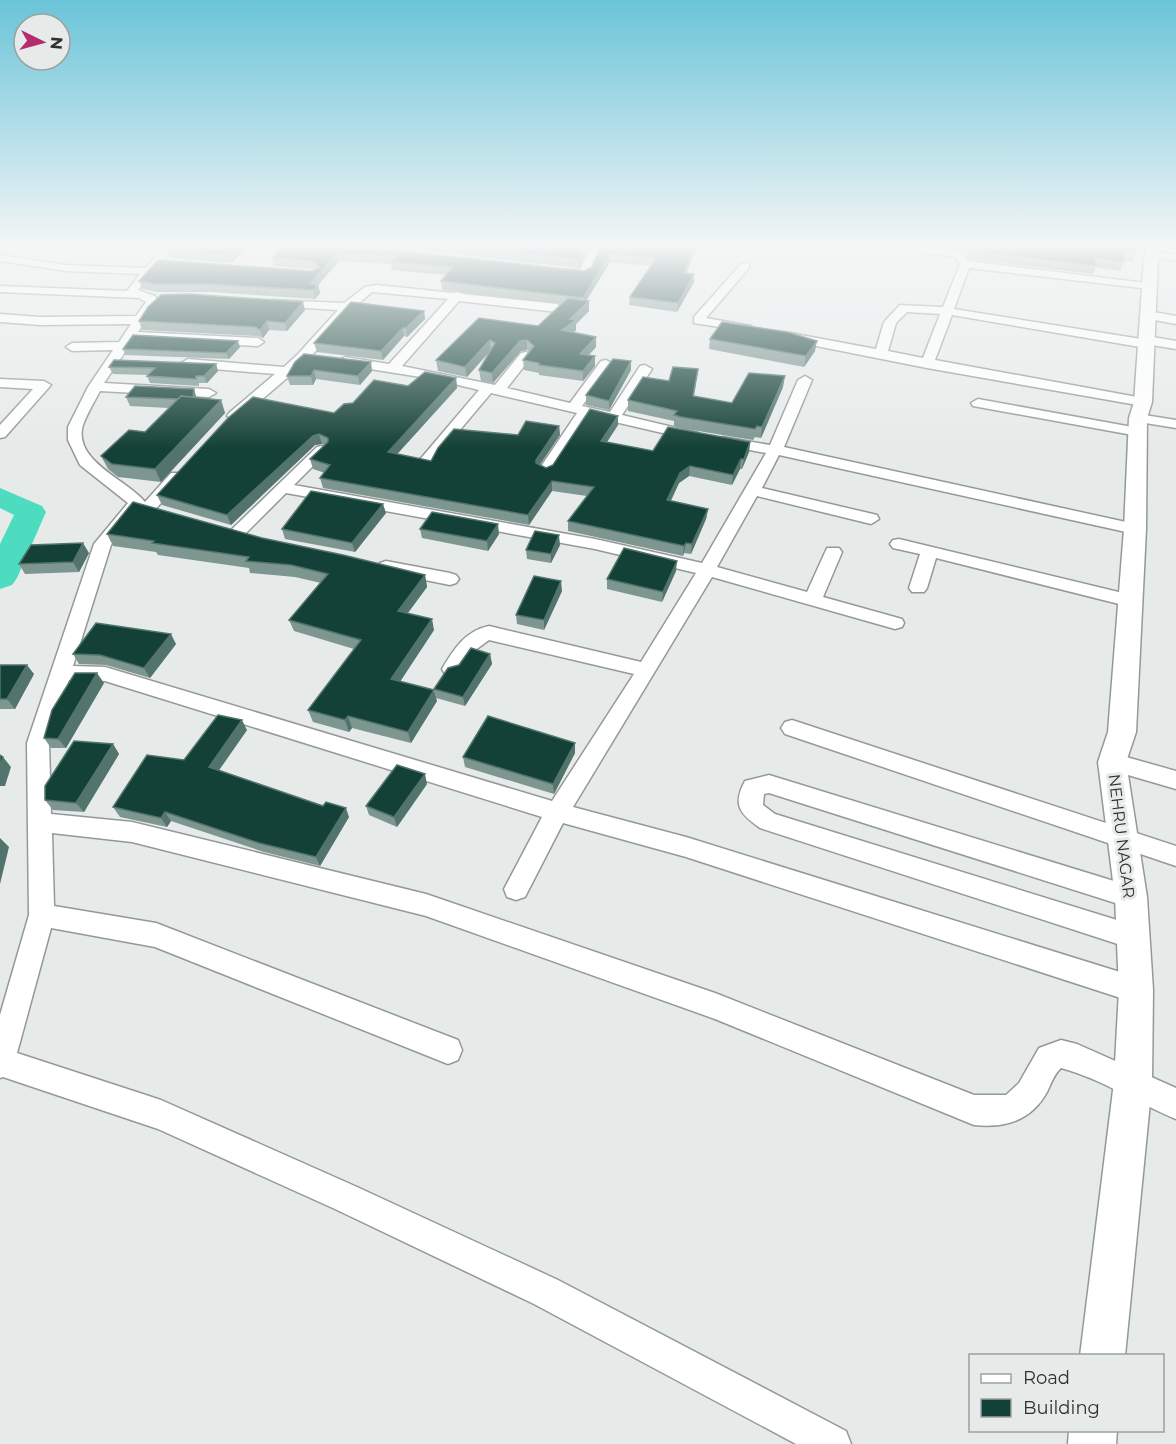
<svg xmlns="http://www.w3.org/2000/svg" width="1176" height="1444" font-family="Montserrat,sans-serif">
<rect width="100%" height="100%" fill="#e6ebea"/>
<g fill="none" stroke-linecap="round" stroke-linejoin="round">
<polygon fill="#4edcc0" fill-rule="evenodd" points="0,488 42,506 46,512 17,578 12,585 0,589 0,544 14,515 0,508"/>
<defs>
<g id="minor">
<path d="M166 245H177L138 290 155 296 158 302 138 332 258 338 264 342 258 346 134 339 104 383 209 389 216 393 209 397 100 391C94 402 87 414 83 425 72 461 128 480 145 502L171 473H183L185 476 153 512 147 514 139 510 111 545 73 666 105 667 552 801 634 674 489 640 474 651 459 674 452 676 445 674 442 669C454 649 465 631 489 626L641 662 696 573 595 549 286 493 242 537H230L228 533 317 447 322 446 329 450 294 485 595 539 702 563 766 453 723 445 716 441 723 437 770 445 798 380 805 376 812 380 784 447 1135 524 1143 529 1135 534 779 455 762 488 877 515 879 519 871 524 757 496 717 567 807 592 827 548H839L842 552 823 597 902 619 904 623 902 627 895 629 712 577 573 807 686 837 1136 977 1146 981 1149 990 1146 999 1136 1003 686 857 563 823 525 897 516 900 507 897 504 889 542 817 105 681 69 680 49 743 51 814 132 822 426 894 715 993 974 1095H1006L1019 1083 1039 1048 1061 1040 1077 1044 1176 1088V1119C1137 1103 1102 1079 1061 1068 1054 1074 1051 1084 1047 1092 1031 1121 1005 1128 974 1125L715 1019 426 916 132 842 52 833 54 906 156 923 458 1040 462 1050 458 1060 448 1064 155 947 51 928 17 1053 161 1100 357 1187 558 1280 846 1431 851 1444H796L534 1304 335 1209 158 1129 3 1077 0 1078V1015L29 915 27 743 94 544 128 503 80 465 68 440V427L88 387 113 350 72 351 66 347 72 343 119 342 131 324 40 325 0 322V314L40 317 136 316 146 302 139 298 0 292V286L127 291 140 274 66 271 0 261V255L66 265 146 268Z"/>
<path d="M882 245H916L958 251 962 252 968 261 1154 284 1156 286 1150 289 969 268 954 309 1141 339 1147 336 1176 341V349L1152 345 1146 348 952 315 935 360 1148 399 1150 402 1148 405 1143 406 927 368 786 340 784 337 790 333 876 349 884 322 900 305 943 307 960 264 955 257 887 248ZM907 312 940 314 923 358 888 351 896 323Z"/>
<polygon points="592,246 601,248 588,276 557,274 557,270 580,270"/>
<polygon points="1153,251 1176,255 1176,261 1149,256 1149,252"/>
<polygon points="745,263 749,264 749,268 706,318 751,326 753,329 751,332 694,323 694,317 741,264"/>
<polygon points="377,285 453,293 458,292 463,294 557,304 563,308 557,312 459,301 402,366 495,385 521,353 526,352 532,356 507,388 570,403 601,361 606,360 613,364 582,406 610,412 640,366 645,365 652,369 622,415 698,433 700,436 693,440 589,416 551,474 546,476 538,471 577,413 491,393 433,462 423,462 420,459 423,456 479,390 433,379 345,365 338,361 345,357 389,364 448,299 372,292 351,310 308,360 239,419 234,420 227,416 229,413 275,374 188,367 181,363 188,359 284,367 298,354 338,310 276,306 270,302 272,300 344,303 365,287"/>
<polygon points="1148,311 1176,316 1176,324 1144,318 1142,315"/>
<polygon points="0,379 44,381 51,385 5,437 0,438 0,425 33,389 0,387"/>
<polygon points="978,399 1138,428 1145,432 1138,436 973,406 971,403"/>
<polygon points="1138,414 1176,420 1176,428 1133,421 1131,418"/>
<polygon points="899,539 1131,595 1137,597 1140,601 1137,605 1131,607 936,558 927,588 924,592 912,592 909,588 920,554 893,548 890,544 893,540"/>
<polygon points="386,561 450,573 456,575 459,579 456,583 450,585 380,571 377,567 380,563"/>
<polygon points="792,720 1176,846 1176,866 785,734 781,728 785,722"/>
<polygon points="1112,753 1176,771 1176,789 1104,768 1101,762 1104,756"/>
<path d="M769 775 1140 889 1143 897 1140 905 1131 908 769 793 764 794 763 805 775 814 1133 925 1142 929 1146 937 1142 945 1133 949 760 828C740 814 732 805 745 781Z"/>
</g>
<g id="tertiary">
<polygon points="1148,245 1162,245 1158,259 1152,402 1147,418 1146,529 1136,732 1126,762 1147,897 1153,990 1152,1082 1125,1356 1080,1356 1114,1082 1119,990 1115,897 1098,762 1108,732 1124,529 1129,418 1134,402 1144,259"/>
<polygon points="1069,1430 1117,1430 1116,1444 1068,1444"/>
</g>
</defs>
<use href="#minor" stroke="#949997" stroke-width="3"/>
<use href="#tertiary" stroke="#949997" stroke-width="3"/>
<use href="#minor" fill="#fff" fill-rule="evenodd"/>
<use href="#tertiary" fill="#fff" fill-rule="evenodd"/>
</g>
<g fill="#7d9690">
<polygon points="248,245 232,263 171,258 167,248"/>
<polygon points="284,245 584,271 592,267 600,246 597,245 698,245 686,273 694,274 694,282 677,312 629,305 630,297 651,266 610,262 586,301 589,311 576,324 576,330 573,333 596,347 589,355 595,356 595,366 583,381 539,375 539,373 524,370 523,360 529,352 527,350 521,351 493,383 481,381 479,370 489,352 467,377 438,371 436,360 479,318 538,326 562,304 442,290 441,281 446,275 392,270 391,264 339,261 318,285 320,293 315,299 211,292 158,292 142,289 139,281 312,271 315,269 274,266 272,258"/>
<polygon points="377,245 590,245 579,268"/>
<polygon points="934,245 1137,245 1135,253 1132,262 1124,260 1120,271 1096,267 1093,274 969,259 967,252 963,250"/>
<polygon points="305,310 287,331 269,330 263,338 258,336 142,330 139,321"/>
<polygon points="424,311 425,319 407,337 404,336 383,360 317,352 314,343"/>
<polygon points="710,339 815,351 804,367 709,349"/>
<polygon points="240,347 229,359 125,355 123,349"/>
<polygon points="295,362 372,371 360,385 316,379 313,385 290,385 287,376"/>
<polygon points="216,364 218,371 207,383 199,383 199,386 150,383 147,376 148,375 113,374 109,367"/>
<polygon points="698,369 694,397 732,403 783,387 761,438 755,437 753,440 680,428 674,426 674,421 628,411 628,400"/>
<polygon points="631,370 609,410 586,405 586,395"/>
<polygon points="456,378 457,388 397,454 431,461 518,435 559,426 560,435 540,465 546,468 553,465 618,416 618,425 607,442 653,451 750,442 749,452 742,469 740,469 732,485 689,476 679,483 671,501 708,509 706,519 691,554 684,553 683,556 568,531 568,521 587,496 552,491 529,525 323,488 320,478 325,473 313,469 310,459 324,445 322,444 315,445 231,525 162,505 157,495 334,413 353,403 408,386"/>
<polygon points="126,397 197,398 221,400 225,413 161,482 118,477 108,469 101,456 145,432 169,408 130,406"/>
<polygon points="386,513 355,552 285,539 282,529"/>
<polygon points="420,529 499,534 488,551 422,538"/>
<polygon points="107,534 262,538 425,575 427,587 408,613 434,630 400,681 437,701 411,743 352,728 349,732 313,722 308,710 354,649 294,631 289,620 321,583 295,577 250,573 249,568 158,555 156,552 113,546"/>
<polygon points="560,545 551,563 527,559 526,550"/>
<polygon points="89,553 79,572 25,574 19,564"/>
<polygon points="676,571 662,602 607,589 607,579"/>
<polygon points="562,591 544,630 517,624 516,615"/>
<polygon points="176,644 150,678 106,665 79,664 73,654"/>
<polygon points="490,654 492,664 465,706 436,698 434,689 459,665"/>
<polygon points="0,665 34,674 15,709 0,709"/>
<polygon points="104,683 66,748 51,748 44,738"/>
<polygon points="247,730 219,770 349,817 320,866 264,852 171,821 167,827 120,817 113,807 184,760"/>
<polygon points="575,743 575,753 554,794 465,767 463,757"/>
<polygon points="113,744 119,754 84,812 53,810 45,800"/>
<polygon points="427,784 397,827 369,815 366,806"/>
</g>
<g fill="#53746d">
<polygon points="238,245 248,245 232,263 230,255"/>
<polygon points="586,245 590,245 579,268 579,259"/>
<polygon points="695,245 698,245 683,281 684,273"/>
<polygon points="337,253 339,261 318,285 320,293 315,299 313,290 310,284"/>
<polygon points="610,254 610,262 583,306 583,298"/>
<polygon points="694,274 694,282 677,312 678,303"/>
<polygon points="589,301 589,311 576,324 576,330 563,340 562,330 570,319"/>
<polygon points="303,302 305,310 287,331 285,323"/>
<polygon points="424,311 425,319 407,337 406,328"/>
<polygon points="267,321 269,330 263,338 260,330"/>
<polygon points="403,328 404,336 383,360 381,351"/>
<polygon points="596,337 596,347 580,364 580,354"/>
<polygon points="490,340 491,350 467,377 465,367"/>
<polygon points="527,340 527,350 521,351 493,383 492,373 520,341"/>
<polygon points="238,341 240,347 229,359 226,353"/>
<polygon points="817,341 815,351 804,367 806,356"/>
<polygon points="595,356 595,366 583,381 583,371"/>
<polygon points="631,361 631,370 609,410 609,401"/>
<polygon points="371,362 372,371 360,385 358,376"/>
<polygon points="216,364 218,371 207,383 204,376"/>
<polygon points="314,370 316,379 313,385 311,376"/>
<polygon points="785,376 783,387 761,438 762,427"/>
<polygon points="456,378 457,388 390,462 388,452"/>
<polygon points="194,389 197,399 193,400"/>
<polygon points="221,400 225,413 161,482 155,469"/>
<polygon points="618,416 618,425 601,451 601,441"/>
<polygon points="559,426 560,435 536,470 536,460"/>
<polygon points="319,434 322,444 315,445 231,525 227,515 313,436"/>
<polygon points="750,442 749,452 742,469 744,459"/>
<polygon points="741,459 740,469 732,485 733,475"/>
<polygon points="690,466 689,476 679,483 666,510 667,500 680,473"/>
<polygon points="552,481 552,491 529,525 528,515"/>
<polygon points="383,504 386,513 355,552 352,543"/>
<polygon points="708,509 706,519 691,554 692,544"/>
<polygon points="498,524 499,534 488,551 487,541"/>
<polygon points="559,535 560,545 551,563 551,554"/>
<polygon points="83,543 89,553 79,572 73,562"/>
<polygon points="686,543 684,553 683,556 684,546"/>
<polygon points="677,561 676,571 662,602 663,592"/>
<polygon points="425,575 427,587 401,622 398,611"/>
<polygon points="561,581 562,591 544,630 544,620"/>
<polygon points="432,619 434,630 394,691 391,679"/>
<polygon points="171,634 176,644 150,678 144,668"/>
<polygon points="490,654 492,664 465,706 463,697"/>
<polygon points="27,665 34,674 15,709 7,699"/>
<polygon points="97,673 104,683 66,748 58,739"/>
<polygon points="434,690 437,701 411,743 408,732"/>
<polygon points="348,716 352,728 349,732 345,720"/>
<polygon points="242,720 247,730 215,776 209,767"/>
<polygon points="575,743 575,753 554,794 553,784"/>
<polygon points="113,744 119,754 84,812 76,803"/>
<polygon points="3,757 11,767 5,786 0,786 0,766"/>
<polygon points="425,774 427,784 397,827 394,817"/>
<polygon points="346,808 349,817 320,866 316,857"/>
<polygon points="165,812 171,821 167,827 161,818"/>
<polygon points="0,838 9,847 0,884"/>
</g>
<g fill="#144137" stroke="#53746d" stroke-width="1.5">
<polygon points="169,245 238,245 230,255 168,250 171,248 167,248"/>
<polygon points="284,245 348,245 584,271 592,267 600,245 695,245 684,273 694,274 678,303 630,297 656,258 610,254 583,298 441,281 453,267 391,262 396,256 337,253 310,284 318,285 313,290 208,284 155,284 139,281 158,260 312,271 320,267 312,261 272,258"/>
<polygon points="450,245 586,245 579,259"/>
<polygon points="970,245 1137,245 1135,253 1124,252 1124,262 1095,258 1097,266 972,251"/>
<polygon points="188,294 303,302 285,323 267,321 260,330 255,327 139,321 148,307 161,295"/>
<polygon points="568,298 589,301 570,319 576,320 562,330 596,337 580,354 595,356 583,371 539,365 539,363 523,360 534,346 527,340 520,341 492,373 479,370 495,343 490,340 465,367 436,360 479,318 538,326"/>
<polygon points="351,302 424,311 406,328 403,328 381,351 314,343"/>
<polygon points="722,322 787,332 817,341 806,356 710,339"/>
<polygon points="133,335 238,341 226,353 123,349"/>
<polygon points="304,354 371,362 358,376 314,370 311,376 287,376 295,362"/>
<polygon points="613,359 631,361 609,401 586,395"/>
<polygon points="114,360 216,364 204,376 196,376 196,379 147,376 155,368 109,367"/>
<polygon points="673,367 698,369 693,396 732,403 749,373 785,376 762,427 757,426 755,429 681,417 674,415 677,411 628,400 643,377 669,381"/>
<polygon points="425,372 456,378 388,452 431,461 438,448 454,429 518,435 526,421 559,426 536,460 536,463 546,468 553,465 590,409 618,416 601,441 653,451 668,427 750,442 744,459 741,459 733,475 690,466 680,473 667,500 708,509 692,544 686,543 684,546 568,521 594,487 552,481 528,515 320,478 330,465 310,459 328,442 328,438 319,434 313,436 227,515 157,495 228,418 253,397 334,413 344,404 353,403 374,380 408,386"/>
<polygon points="135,386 194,389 193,398 181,396 178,399 126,397"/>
<polygon points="181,396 221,400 155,469 112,464 101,456 129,430 145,432"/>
<polygon points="311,491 383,504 352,543 282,529"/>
<polygon points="133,502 262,538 343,555 425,575 398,611 432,619 391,679 434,690 408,732 348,716 345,720 308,710 361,640 289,620 328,574 291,565 246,561 249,557 152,543 154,541 107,534"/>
<polygon points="432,512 498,524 487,541 420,529"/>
<polygon points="535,531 559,535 551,554 526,550"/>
<polygon points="83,543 73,562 19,564 31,545"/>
<polygon points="624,548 677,561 663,592 607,579"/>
<polygon points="534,576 561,581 544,620 516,615"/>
<polygon points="96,623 171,634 144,668 100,655 73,654"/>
<polygon points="471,648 490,654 463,697 434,689 448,668 459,665"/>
<polygon points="0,665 27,665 7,699 0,699"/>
<polygon points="75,673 97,673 58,739 44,738 52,710"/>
<polygon points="218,715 242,720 209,767 323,806 326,802 346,808 316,857 259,843 165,812 161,818 113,807 147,755 184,760"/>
<polygon points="488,716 575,743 553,784 463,757"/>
<polygon points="74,741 113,744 76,803 45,800 45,786"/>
<polygon points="0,755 3,757 0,766"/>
<polygon points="397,765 425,774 394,817 366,806"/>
</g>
<linearGradient id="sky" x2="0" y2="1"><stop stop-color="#6ac4d8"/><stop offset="0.55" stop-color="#f4f6f6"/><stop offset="1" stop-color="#f4f6f6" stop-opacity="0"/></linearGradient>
<rect width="1176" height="448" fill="url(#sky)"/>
<g text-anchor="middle" stroke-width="6" stroke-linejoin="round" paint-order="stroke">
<g font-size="16" fill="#2e302f" stroke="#e6ebea">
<text transform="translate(1122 836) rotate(83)" y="6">NEHRU NAGAR</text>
</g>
</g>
<rect x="969" y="1354" width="195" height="78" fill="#e6ebea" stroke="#9ca09f" stroke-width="1.5"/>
<rect x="981" y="1374" width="30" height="9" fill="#ffffff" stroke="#9ca09f" stroke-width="1.5"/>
<text x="1023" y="1384" font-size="18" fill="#2e302f">Road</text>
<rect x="981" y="1399" width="30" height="18" fill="#144137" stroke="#9ca09f" stroke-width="1.5"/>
<text x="1023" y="1414" font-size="18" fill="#2e302f">Building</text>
<g transform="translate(42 42) rotate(95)"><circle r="28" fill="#e6ebea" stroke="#9ca09f" stroke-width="1.5"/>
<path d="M0-4.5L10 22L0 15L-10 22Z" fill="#b52c6c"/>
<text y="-9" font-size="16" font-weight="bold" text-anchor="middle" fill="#2e302f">N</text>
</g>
</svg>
